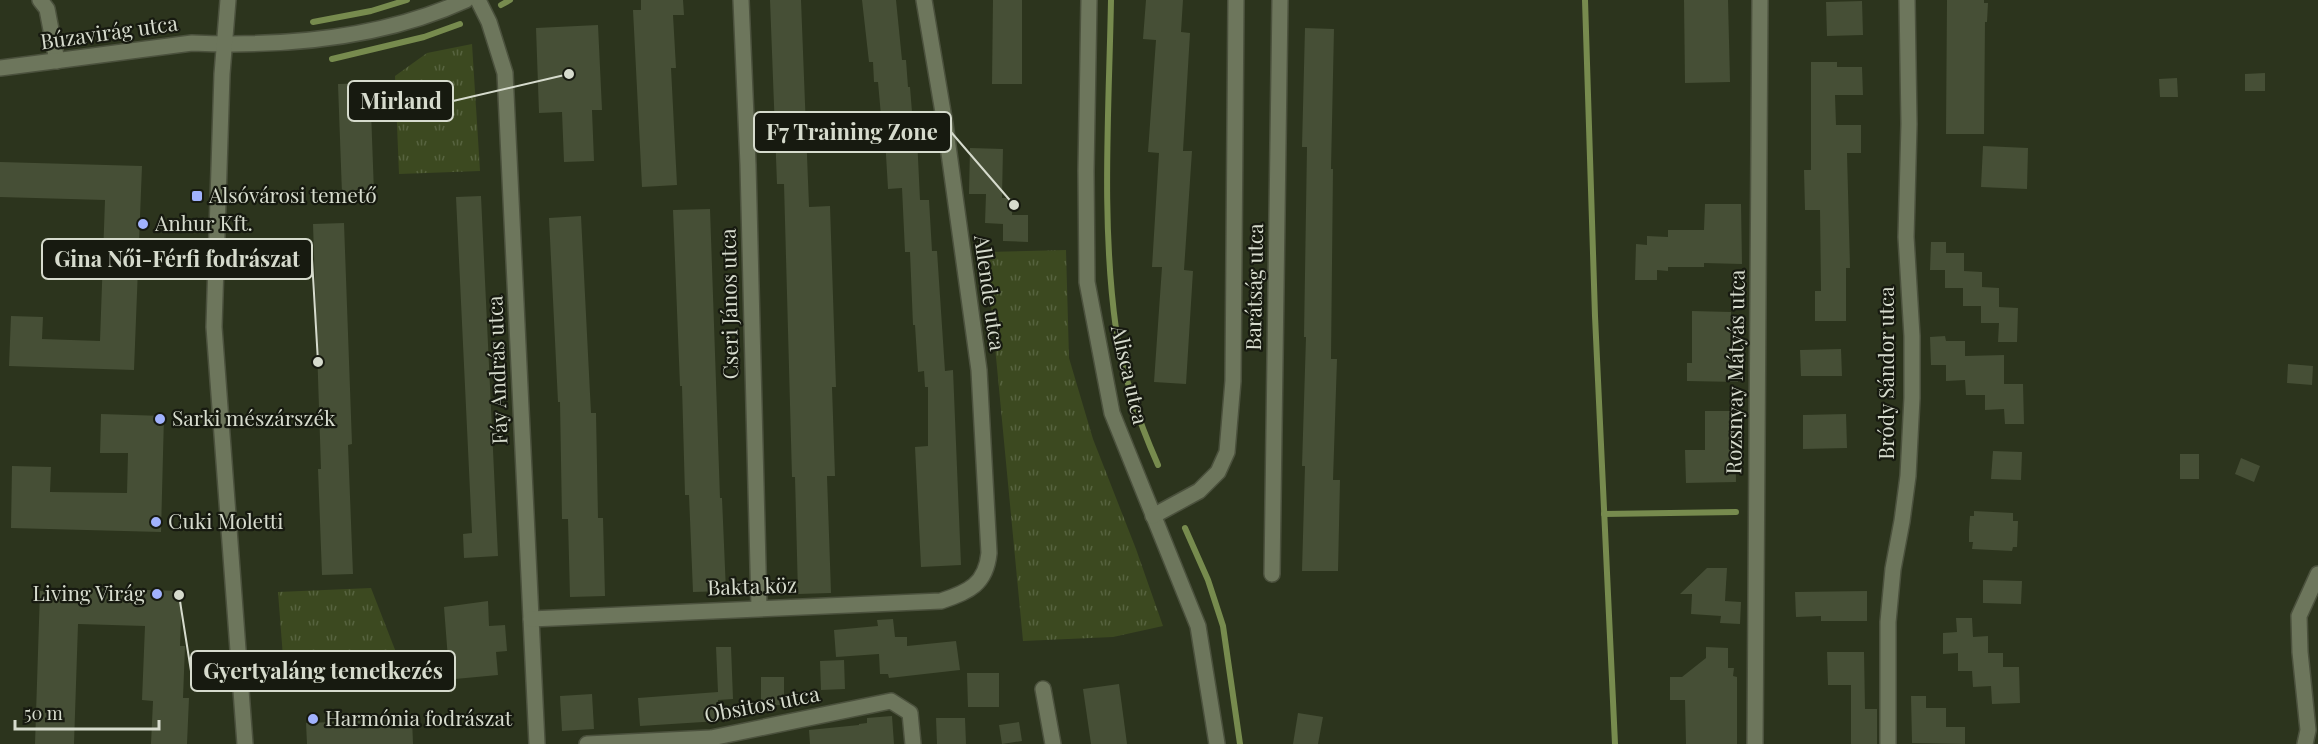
<svg xmlns="http://www.w3.org/2000/svg" width="2318" height="744" font-family="'Playfair Display',serif">
<defs>
<pattern id="park-tufts" width="24" height="20" patternUnits="userSpaceOnUse" patternTransform="scale(1.5)"><rect width="24" height="20" fill="#3c4920"/><path d="M3 7l-1-3M5 7V3M7 7l1-3M15 17l-1-3M17 17v-4M19 17l1-3" fill="none" stroke="#57633f"/></pattern>
</defs>
<rect width="100%" height="100%" fill="#2c341d"/>
<g fill="url(#park-tufts)">
<polygon points="472,44 480,171 399,174 395,76 427,53"/>
<polygon points="1066,250 1069,358 1093,439 1136,549 1163,626 1113,637 1023,641 986,252"/>
<polygon points="371,588 406,678 285,683 278,592"/>
</g>
<g fill="none" stroke-linecap="round" stroke-linejoin="round">
<g stroke="#778b4e" stroke-width="6">
<path d="M1111 0C1109 109 1101 221 1116 329 1123 376 1139 422 1158 465"/>
<polyline points="1585,0 1595,316 1615,744"/>
<polyline points="501,5 510,0"/>
<polyline points="313,22 371,11 407,0"/>
<polyline points="332,59 424,37 460,24"/>
<polyline points="1604,514 1736,512"/>
<polyline points="1185,528 1208,580 1223,626 1240,744"/>
</g>
</g>
<g fill="#464f36">
<polygon points="641,0 683,0 684,15 673,15 676,68 671,68 677,185 642,187 633,10 641,10"/>
<polygon points="770,0 801,0 809,207 830,206 836,387 832,387 835,476 827,476 831,593 798,594 795,477 792,477 784,184 777,184"/>
<polygon points="862,0 896,0 902,60 906,60 908,87 910,87 914,137 917,137 920,200 929,200 932,251 937,251 945,371 953,370 961,565 921,567 915,447 928,446 928,387 925,387 924,371 918,372 915,325 913,325 910,252 905,252 902,188 888,189 885,138 883,138 878,82 874,82 873,62 869,62"/>
<polygon points="993,0 1022,0 1022,84 992,84"/>
<polygon points="1146,0 1183,0 1181,32 1190,33 1183,151 1192,151 1184,270 1193,271 1186,384 1154,382 1162,267 1152,267 1159,153 1148,152 1156,40 1143,39"/>
<polygon points="1684,0 1728,0 1730,82 1685,83"/>
<polygon points="1947,0 1984,0 1984,3 1988,3 1987,22 1985,22 1984,134 1946,134"/>
<polygon points="1862,1 1863,35 1827,36 1826,2"/>
<polygon points="598,25 602,110 592,110 594,161 564,162 562,112 539,113 536,28"/>
<polygon points="1305,28 1334,29 1331,169 1333,169 1331,359 1337,359 1333,480 1340,480 1338,571 1302,571 1305,466 1302,466 1306,337 1304,337 1307,147 1302,147"/>
<polygon points="1811,62 1837,62 1837,67 1862,67 1863,95 1835,95 1836,125 1861,125 1861,153 1847,153 1850,268 1846,268 1846,321 1815,321 1815,291 1821,291 1820,210 1805,210 1804,170 1811,170"/>
<polygon points="2265,73 2265,91 2245,91 2245,74"/>
<polygon points="2177,78 2178,97 2160,97 2159,79"/>
<polygon points="370,83 374,193 342,194 338,84"/>
<polygon points="1983,146 2028,148 2027,189 1981,187"/>
<polygon points="970,148 1003,149 1002,198 1013,198 1012,215 1028,215 1028,242 1003,241 1003,224 985,223 986,194 969,194"/>
<polygon points="0,162 142,166 134,370 9,366 11,316 43,317 42,339 100,341 105,200 0,197"/>
<polygon points="481,196 498,556 464,558 463,534 472,533 456,197"/>
<polygon points="1705,204 1741,204 1742,264 1704,263 1704,267 1668,267 1668,271 1657,270 1657,280 1635,280 1636,244 1647,245 1647,236 1668,237 1668,230 1704,230"/>
<polygon points="710,209 720,498 722,498 726,591 693,592 689,495 685,495 682,386 680,386 673,210"/>
<polygon points="581,216 591,413 596,413 598,518 603,518 605,596 570,597 568,519 562,519 560,402 558,402 549,218"/>
<polygon points="344,223 352,444 348,445 353,574 322,575 318,469 321,469 313,224"/>
<polygon points="1931,242 1946,242 1946,253 1964,253 1964,271 1982,272 1982,287 1999,288 1999,307 2018,308 2017,342 1998,342 1999,323 1981,323 1981,306 1963,306 1963,288 1945,288 1945,270 1930,270"/>
<polygon points="1692,311 1731,312 1730,353 1738,353 1738,382 1687,381 1687,363 1692,363"/>
<polygon points="1945,336 1946,341 1965,341 1965,356 2004,355 2004,384 2023,384 2024,424 2005,424 2004,409 1985,410 1985,395 1966,395 1965,380 1946,381 1946,365 1931,365 1930,337"/>
<polygon points="1841,349 1842,376 1801,376 1800,350"/>
<polygon points="2288,364 2313,366 2312,385 2287,383"/>
<polygon points="1705,411 1735,411 1736,482 1686,483 1685,450 1705,450"/>
<polygon points="101,414 164,416 161,532 11,528 12,466 51,467 50,492 127,493 128,453 100,453"/>
<polygon points="1846,414 1847,448 1803,449 1803,415"/>
<polygon points="1993,451 2022,452 2021,480 1991,479"/>
<rect x="2180" y="454" width="19" height="25"/>
<polygon points="2241,458 2260,466 2254,482 2235,474"/>
<polygon points="1974,511 2013,513 2013,521 2018,521 2017,547 2013,547 2012,551 1972,549 1973,542 1969,542 1969,530 1970,516 1974,516"/>
<polygon points="1707,568 1727,568 1725,601 1741,602 1740,624 1720,623 1721,616 1691,614 1692,594 1680,594"/>
<polygon points="1983,580 2022,581 2021,604 1983,603"/>
<polygon points="81,588 182,591 180,646 185,646 183,698 189,698 187,744 151,744 153,701 142,700 145,626 78,624 74,744 35,744 40,591 81,592"/>
<polygon points="1867,591 1867,621 1821,621 1821,616 1796,617 1795,592"/>
<polygon points="488,601 489,626 505,625 507,651 496,652 498,675 455,679 453,659 448,659 444,607"/>
<polygon points="1956,618 1972,618 1973,637 1988,636 1988,653 2003,653 2003,667 2019,667 2020,703 1992,704 1991,686 1973,687 1972,671 1958,671 1958,653 1943,654 1943,633 1957,632"/>
<polygon points="893,619 895,637 907,637 907,646 956,641 960,670 889,678 888,674 880,674 879,654 836,657 834,630 878,626 877,620"/>
<polygon points="716,647 731,647 733,699 718,700 719,721 640,726 638,698 718,692"/>
<polygon points="1706,647 1728,648 1728,668 1734,668 1733,676 1737,677 1737,744 1686,744 1685,700 1670,700 1670,677 1682,677 1706,658"/>
<polygon points="1827,652 1864,652 1865,709 1877,709 1877,744 1851,744 1851,685 1828,685"/>
<polygon points="844,660 845,689 821,690 820,661"/>
<polygon points="967,673 999,673 999,707 968,707"/>
<rect x="761" y="677" width="23" height="28"/>
<polygon points="1119,684 1127,744 1091,744 1083,689"/>
<polygon points="592,694 594,729 562,731 560,696"/>
<polygon points="1911,696 1926,696 1926,708 1946,708 1946,727 1965,727 1965,744 1912,743"/>
<polygon points="1298,713 1323,717 1318,744 1293,744"/>
<polygon points="892,716 894,744 810,744 809,730 859,725 859,724 867,723 867,718"/>
<polygon points="936,718 965,718 966,744 937,744"/>
<polygon points="412,719 413,744 307,744 306,723"/>
<polygon points="1019,722 1022,741 1002,744 999,725"/>
</g>
<g fill="none" stroke-linecap="round" stroke-linejoin="round">
<defs>
<g id="minor">
<polyline points="40,0 47,9 57,61"/>
<polyline points="478,0 489,22 505,73 537,744"/>
<polyline points="741,0 748,165 759,607"/>
<polyline points="1089,0 1086,171 1087,282 1112,413 1198,626 1217,744"/>
<path d="M0 68 192 43C284 47 381 39 466 0"/>
<polyline points="1153,516 1199,491 1218,472 1227,452 1233,381 1236,0"/>
<polyline points="1272,574 1280,0"/>
<path d="M531 619 941 601C969 592 986 584 989 553L979 370 945 124 924 0"/>
<polyline points="1043,689 1053,744"/>
<polyline points="587,744 711,738 891,701 910,713 913,744"/>
<polyline points="1755,744 1760,0"/>
<polyline points="1888,744 1888,622 1893,569 1902,521 1908,476 1912,398 1912,336 1906,237 1909,124 1907,0"/>
<polyline points="2305,744 2308,730 2300,652 2299,616 2318,574"/>
</g>
<polyline id="tertiary" points="228,0 222,74 214,327 245,744"/>
</defs>
<use href="#minor" stroke="#4b513d" stroke-width="18"/>
<use href="#tertiary" stroke="#4b513d" stroke-width="18"/>
<use href="#minor" stroke="#6d765c" stroke-width="15"/>
<use href="#tertiary" stroke="#6d765c" stroke-width="15"/>
</g>
<g fill="#a1b2fd" stroke="#171a10" stroke-width="2">
<rect x="191" y="190" width="12" height="12" rx="3"/>
<circle cx="143" cy="224" r="6"/>
<circle cx="160" cy="419" r="6"/>
<circle cx="156" cy="522" r="6"/>
<circle cx="157" cy="594" r="6"/>
<circle cx="313" cy="719" r="6"/>
</g>
<g text-anchor="middle" stroke-width="4.5" stroke-linejoin="round" paint-order="stroke">
<g font-size="21" fill="#d6dbcd" stroke="#171a10">
<text transform="translate(109 33) rotate(-8)" y="7">Búzavirág utca</text>
<text transform="translate(1255 287) rotate(-89)" y="7">Barátság utca</text>
<text transform="translate(989 293) rotate(82)" y="7">Allende utca</text>
<text transform="translate(730 304) rotate(-91)" y="7">Cseri János utca</text>
<text transform="translate(498 370) rotate(-92)" y="7">Fáy András utca</text>
<text transform="translate(1736 372) rotate(-89)" y="7">Rozsnyay Mátyás utca</text>
<text transform="translate(1887 373) rotate(-90)" y="7">Bródy Sándor utca</text>
<text transform="translate(1129 375) rotate(77)" y="7">Alisca utca</text>
<text transform="translate(752 587) rotate(-2)" y="7">Bakta köz</text>
<text transform="translate(762 705) rotate(-11)" y="7">Obsitos utca</text>
</g>
<g font-size="21" fill="#d6dbcd" stroke="#171a10" text-anchor="start">
<text x="209" y="203">Alsóvárosi temető</text>
<text x="155" y="231">Anhur Kft.</text>
<text x="172" y="426">Sarki mészárszék</text>
<text x="168" y="529">Cuki Moletti</text>
<text x="145" y="601" text-anchor="end">Living Virág</text>
<text x="325" y="726">Harmónia fodrászat</text>
</g>
</g>
<path fill="none" stroke="#d6dbcd" stroke-width="2" d="M569 74L453 101M1014 205L951 132M318 362L312 259M179 595L191 671"/>
<g fill="#d6dbcd" stroke="#171a10" stroke-width="2">
<circle cx="569" cy="74" r="6"/>
<circle cx="1014" cy="205" r="6"/>
<circle cx="318" cy="362" r="6"/>
<circle cx="179" cy="595" r="6"/>
</g>
<g fill="#171a10" stroke="#d6dbcd" stroke-width="2">
<rect x="348" y="81" width="105" height="40" rx="6"/>
<rect x="754" y="112" width="197" height="40" rx="6"/>
<rect x="42" y="239" width="270" height="40" rx="6"/>
<rect x="191" y="651" width="264" height="40" rx="6"/>
</g>
<g font-size="22" text-anchor="middle" font-weight="bold" fill="#d6dbcd">
<text x="401" y="109">Mirland</text>
<text x="852" y="140">F7 Training Zone</text>
<text x="177" y="267">Gina Női-Férfi fodrászat</text>
<text x="323" y="679">Gyertyaláng temetkezés</text>
</g>
<path d="M15 720v9h144v-9" fill="none" stroke="#d6dbcd" stroke-width="3"/>
<text x="24" y="720" font-size="18" fill="#d6dbcd" stroke="#171a10" stroke-width="4.5" paint-order="stroke">50 m</text>
</svg>
